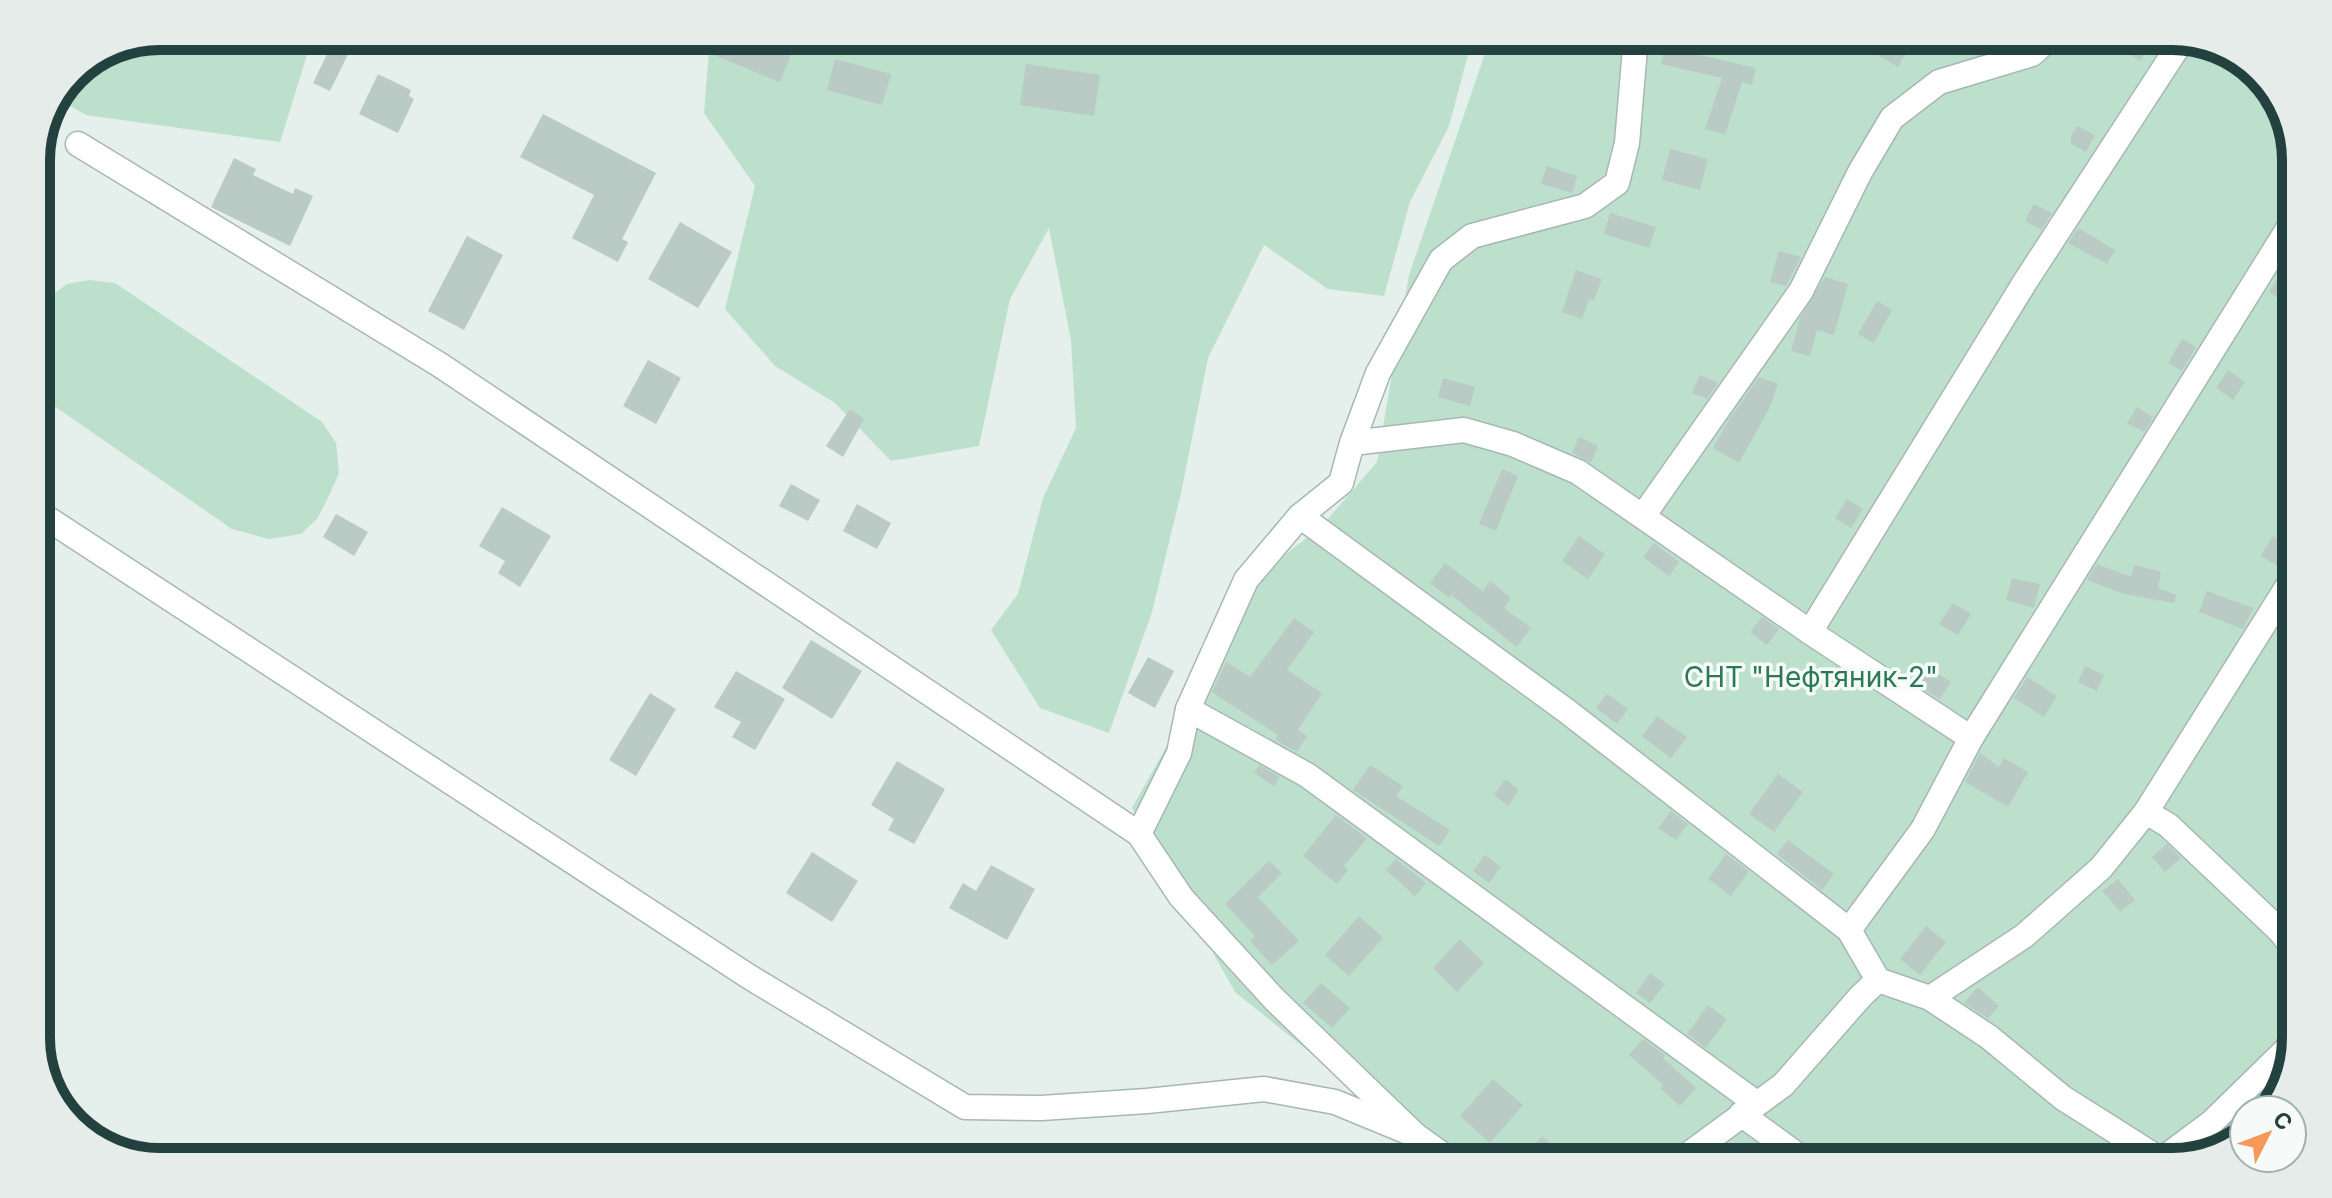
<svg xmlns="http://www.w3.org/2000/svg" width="2332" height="1198" font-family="Inter,sans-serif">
<rect width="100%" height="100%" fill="#e5efec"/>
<g fill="#bde0cc">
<polygon points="160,36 310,36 312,39 280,142 86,115 60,100 73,72"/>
<polygon points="710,36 1473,36 1449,126 1410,202 1384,296 1328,289 1264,245 1208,358 1181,493 1152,612 1109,733 1040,708 991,630 1018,594 1043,498 1076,428 1071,340 1049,228 1010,299 979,446 891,461 835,403 775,366 725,309 755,186 704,113"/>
<polygon points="1491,36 2172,36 2227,49 2275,91 2296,152 2296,1038 2283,1093 2267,1110 2244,1110 2244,1135 2234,1145 2173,1162 1476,1162 1358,1091 1235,992 1132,808 1266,569 1321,527 1377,462 1409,275"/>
<polygon points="89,280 115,283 322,422 336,443 339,473 328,498 317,519 301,534 269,539 232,529 47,401 36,387 36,316 47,299 67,284"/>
</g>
<polygon fill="#8bbfd5" points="2266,1081 2280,1096 2267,1110 2244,1110 2244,1135 2234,1145 2216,1128"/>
<g fill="#bacac5">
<polygon points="336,36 357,36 330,91 313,83"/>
<polygon points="710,36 780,36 796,42 780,82 704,51"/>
<polygon points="1845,36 1916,36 1898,67"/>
<polygon points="2133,36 2140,36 2151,44 2140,61 2124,50"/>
<polygon points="1665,47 1756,68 1752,85 1742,82 1725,135 1705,129 1722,78 1661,64"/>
<polygon points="835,59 891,74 882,105 827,90"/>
<polygon points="1026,64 1100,75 1094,116 1020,105"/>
<polygon points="378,74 411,90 409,96 414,99 398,133 359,114"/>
<polygon points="543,114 656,173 622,239 628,242 618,262 572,238 594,195 520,157"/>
<polygon points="2077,126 2095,135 2086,152 2071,144 2071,136"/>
<polygon points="1670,149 1708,159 1700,190 1662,180"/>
<polygon points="234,158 256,169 253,175 293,194 295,188 313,196 290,246 211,207"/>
<polygon points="1547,166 1577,176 1572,193 1541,184"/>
<polygon points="2034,204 2052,213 2041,230 2025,221"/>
<polygon points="1610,213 1656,227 1649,248 1604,234"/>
<polygon points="680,222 732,252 698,308 648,279"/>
<polygon points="2078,228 2115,250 2107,264 2068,243"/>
<polygon points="467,236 503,255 464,330 428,311"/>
<polygon points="2296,246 2296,286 2286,303 2269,292"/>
<polygon points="1779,251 1801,257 1786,286 1770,282"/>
<polygon points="1576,270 1602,279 1594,300 1589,299 1582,319 1562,312"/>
<polygon points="1825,277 1848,284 1834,335 1817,330 1810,356 1791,351 1800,318"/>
<polygon points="1877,301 1892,310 1874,343 1858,334"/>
<polygon points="2182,339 2196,347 2182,371 2168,363"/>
<polygon points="648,360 681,378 656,424 623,406"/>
<polygon points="2228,370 2245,382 2233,400 2216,388"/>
<polygon points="1700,375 1718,383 1707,399 1692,393"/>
<polygon points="1759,377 1778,384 1770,407 1739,463 1713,448 1730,418"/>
<polygon points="1443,378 1475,387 1470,406 1438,397"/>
<polygon points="2137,407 2153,417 2144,432 2127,423"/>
<polygon points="850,409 864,419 843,457 826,446"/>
<polygon points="1579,437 1598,446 1591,463 1572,453"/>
<polygon points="1502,469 1518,476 1496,531 1479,524"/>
<polygon points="791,484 820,500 808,521 779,506"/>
<polygon points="1847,499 1863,509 1851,528 1835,518"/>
<polygon points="857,504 891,523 877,549 843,531"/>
<polygon points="502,507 551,536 520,587 498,573 505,561 479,546"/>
<polygon points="336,514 368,532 354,556 323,537"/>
<polygon points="1579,536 1605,554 1588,579 1562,561"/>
<polygon points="2273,536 2294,549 2281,568 2261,556"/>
<polygon points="1654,543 1679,562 1669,576 1643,557"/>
<polygon points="1445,563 1483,591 1490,581 1511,598 1504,608 1531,628 1517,647 1451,595 1449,598 1430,583"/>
<polygon points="2097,564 2131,577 2134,565 2161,572 2158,588 2176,595 2174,603 2124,594 2087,580"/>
<polygon points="2012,578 2040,584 2034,608 2006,600"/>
<polygon points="2207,591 2253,608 2243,629 2199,612"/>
<polygon points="1953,603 1971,614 1958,635 1939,624"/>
<polygon points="1762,617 1779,629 1767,645 1750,632"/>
<polygon points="1294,618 1314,632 1287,670 1322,693 1298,730 1307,736 1297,752 1275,740 1278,735 1212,692 1226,662 1250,677"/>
<polygon points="811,640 862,671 832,719 782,688"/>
<polygon points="1148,657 1174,671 1155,708 1128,693"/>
<polygon points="1924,665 1951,682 1940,699 1913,682"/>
<polygon points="2085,666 2104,675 2097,691 2078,682"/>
<polygon points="736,671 785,699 755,750 732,737 741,722 714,707"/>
<polygon points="2027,677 2057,696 2044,717 2014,698"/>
<polygon points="650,693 676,709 636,776 609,760"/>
<polygon points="1607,694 1628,709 1617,724 1596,708"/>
<polygon points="1657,716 1687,737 1671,758 1642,736"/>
<polygon points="1980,753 1999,767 2004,758 2028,772 2008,807 1965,782"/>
<polygon points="897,761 945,789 914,844 888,830 894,819 871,805"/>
<polygon points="1259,765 1280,777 1274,786 1254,773"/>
<polygon points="1370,765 1403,786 1396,796 1450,830 1439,846 1353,790"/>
<polygon points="1778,774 1803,792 1774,832 1749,814"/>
<polygon points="1505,779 1519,790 1508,806 1494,795"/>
<polygon points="1671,811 1688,824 1676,840 1658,828"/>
<polygon points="1336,815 1367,838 1344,866 1348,870 1337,884 1303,856"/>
<polygon points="1788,840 1834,874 1822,890 1777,854"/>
<polygon points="2167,844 2181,858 2165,872 2152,857"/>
<polygon points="812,852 858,881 832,922 786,893"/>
<polygon points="1726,854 1749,871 1731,896 1708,879"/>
<polygon points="1485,855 1501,867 1489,883 1473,871"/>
<polygon points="1396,859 1426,883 1415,896 1386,870"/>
<polygon points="1269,861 1282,873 1258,897 1299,941 1272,965 1250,941 1255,936 1225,904"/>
<polygon points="991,865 1035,889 1007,940 949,908 963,883 976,891"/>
<polygon points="2118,879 2135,900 2120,912 2102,891"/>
<polygon points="1359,916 1383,938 1349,976 1325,955"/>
<polygon points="1926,926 1946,942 1920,975 1900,959"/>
<polygon points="1460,939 1484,963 1457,992 1433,968"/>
<polygon points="1650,973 1665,984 1650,1003 1636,993"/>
<polygon points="1321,983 1350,1008 1332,1028 1303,1003"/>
<polygon points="1978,987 1999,1006 1988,1018 1964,1003"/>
<polygon points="1708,1005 1727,1019 1706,1048 1687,1034"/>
<polygon points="1643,1039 1665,1055 1663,1058 1696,1088 1680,1106 1660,1088 1663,1085 1629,1055"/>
<polygon points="1493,1079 1523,1105 1490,1143 1460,1116"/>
<polygon points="1542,1136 1561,1152 1552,1162 1519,1162"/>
</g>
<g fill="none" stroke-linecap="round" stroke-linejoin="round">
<defs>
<g id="minor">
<polyline points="78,144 440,365 1139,834"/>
<polyline points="1352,443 1464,430 1513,444 1578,472 1810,632 1971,738"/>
<polyline points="36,511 748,976 965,1107 1041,1108 1147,1101 1264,1089 1335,1102 1415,1135"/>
<polyline points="1300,516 1568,712 1849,930 1878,980 1930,998 1989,1037 2063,1098 2161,1160"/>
<polyline points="1643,516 1801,291 1860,172 1892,118 1939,82 2032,54 2052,36"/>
<polyline points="1810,632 2025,282 2183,39"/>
<polyline points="1188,709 1307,775 1756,1103"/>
<polyline points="2146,812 2296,573"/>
<polyline points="1849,930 1923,829 1971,738 2296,216"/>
<polyline points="2280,931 2296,908"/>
<polyline points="1930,998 2024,936 2101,868 2146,812 2168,825 2280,931 2296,951"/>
<polyline points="1741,1114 1807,1162"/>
<polyline points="1453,1162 1415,1135 1274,999 1181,897 1139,834 1179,753 1188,709 1246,580 1300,516 1341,483 1352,443 1378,373 1441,260 1472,236 1585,206 1617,183 1627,143 1636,36"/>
<polyline points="1678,1162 1783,1085 1861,996 1878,980"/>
<polyline points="2164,1162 2161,1160 2212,1122 2296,1040"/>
</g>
</defs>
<use href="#minor" stroke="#a7b7b4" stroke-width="27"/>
<use href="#minor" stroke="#fff" stroke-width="24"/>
</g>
<g text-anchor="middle" stroke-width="7" stroke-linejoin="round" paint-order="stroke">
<g font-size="28" fill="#2b7a55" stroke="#f6fbf9">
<text x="1811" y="687">СНТ "Нефтяник-2"</text>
</g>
</g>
<path d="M0 0H2332V1198H0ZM160 50H2172A110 110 0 0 1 2282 160V1038A110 110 0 0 1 2172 1148H160A110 110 0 0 1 50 1038V160A110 110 0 0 1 160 50Z" fill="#e5ecea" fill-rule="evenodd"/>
<path fill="none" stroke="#23413e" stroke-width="10" d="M160 50H2172A110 110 0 0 1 2282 160V1038A110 110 0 0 1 2172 1148H160A110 110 0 0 1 50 1038V160A110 110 0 0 1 160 50Z"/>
<g transform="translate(2268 1134) rotate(48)"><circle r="38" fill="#f6fbf9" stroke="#a2b1ae" stroke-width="2"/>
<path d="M0-6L14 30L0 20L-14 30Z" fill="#f7985b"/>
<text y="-12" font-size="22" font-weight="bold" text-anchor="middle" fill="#23413e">С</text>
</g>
</svg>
